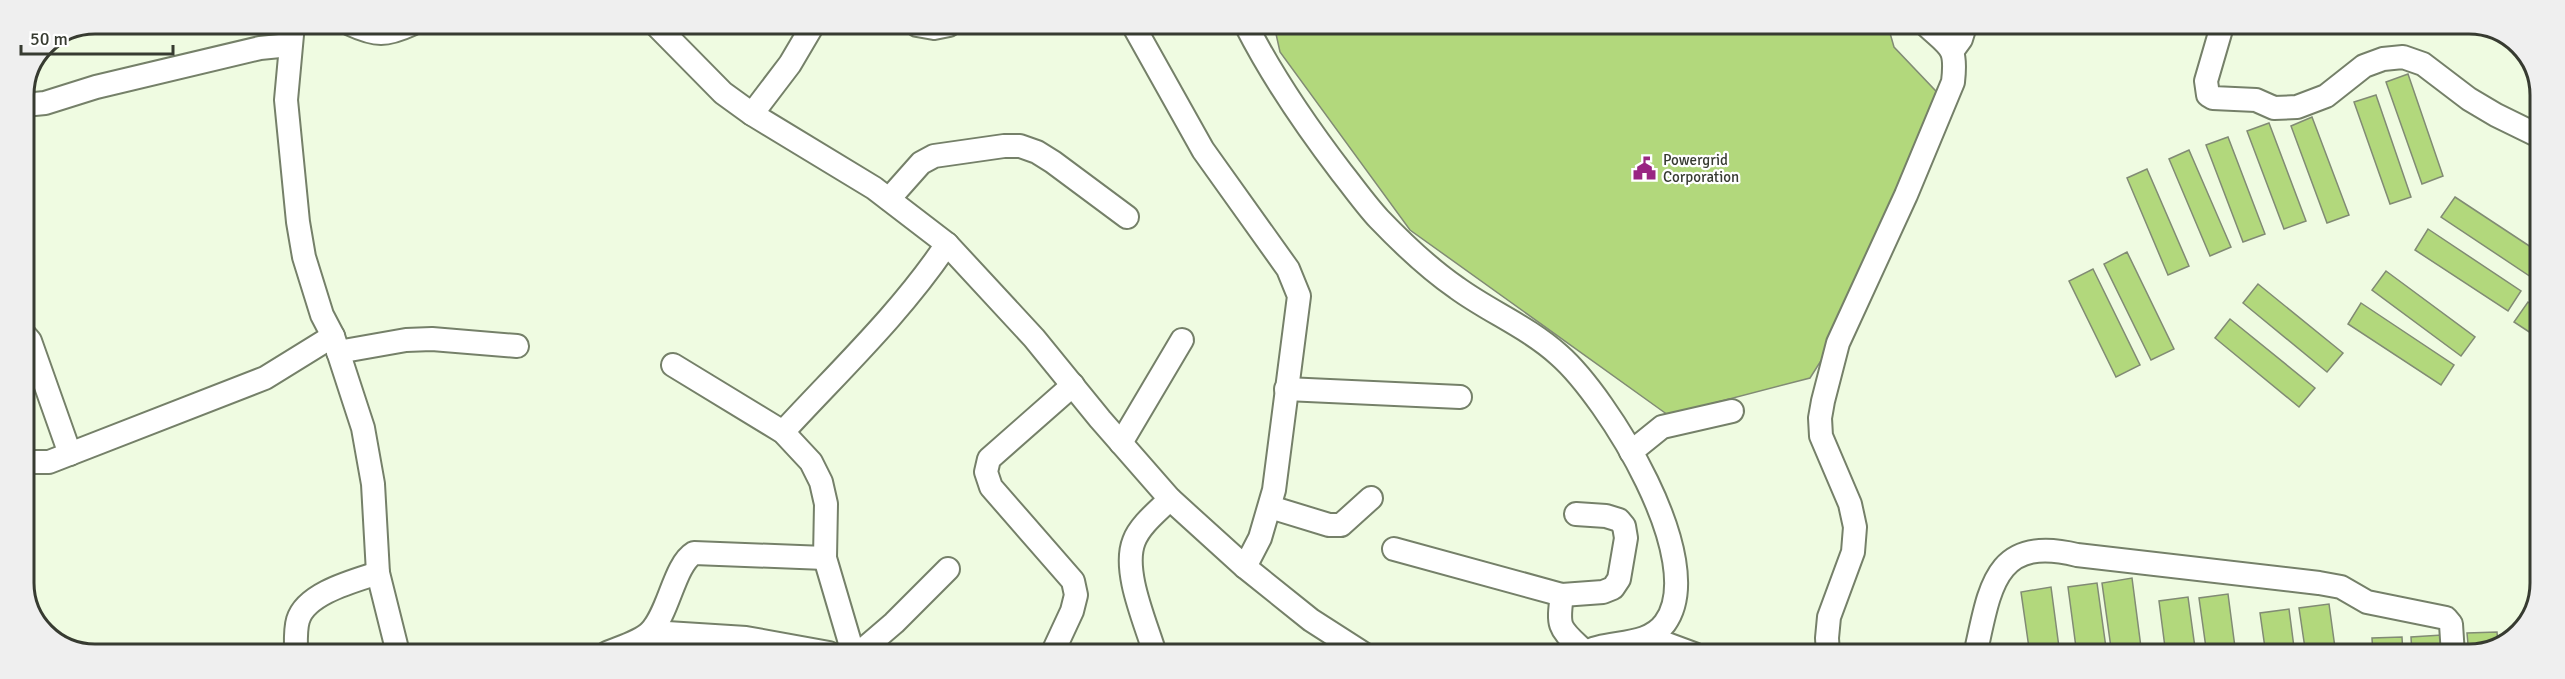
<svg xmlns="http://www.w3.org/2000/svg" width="2565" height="679" font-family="Signika,sans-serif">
<rect width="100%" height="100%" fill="#effbe1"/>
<g fill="#b2d87c" stroke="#818b74" stroke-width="1.5">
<polygon points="1274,25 1888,26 1894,47 1952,108 1880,268 1810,378 1668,415 1410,230 1280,52"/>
<polygon points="2408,74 2443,176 2422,184 2386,82"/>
<polygon points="2376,95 2411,197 2390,204 2354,102"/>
<polygon points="2312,117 2349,215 2327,223 2291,126"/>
<polygon points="2269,123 2306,221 2284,229 2247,131"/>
<polygon points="2228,137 2265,234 2243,242 2206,145"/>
<polygon points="2189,150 2231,247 2210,256 2169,159"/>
<polygon points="2147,169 2189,266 2168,275 2127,178"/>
<polygon points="2455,197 2540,253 2540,270 2534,279 2441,217"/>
<polygon points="2428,229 2521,291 2508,311 2415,250"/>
<polygon points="2127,252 2174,349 2151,360 2104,264"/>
<polygon points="2093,269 2140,365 2116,377 2069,281"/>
<polygon points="2386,271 2475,337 2461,356 2372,290"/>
<polygon points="2258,284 2343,353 2327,372 2243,303"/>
<polygon points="2528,302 2540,310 2540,339 2514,322"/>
<polygon points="2361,303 2454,365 2441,385 2348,324"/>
<polygon points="2230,319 2315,388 2299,407 2215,338"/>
<polygon points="2132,578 2142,655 2112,655 2102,583"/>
<polygon points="2097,583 2107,655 2077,655 2068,587"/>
<polygon points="2051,587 2060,655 2030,655 2021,592"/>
<polygon points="2228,594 2236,655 2207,655 2199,598"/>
<polygon points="2188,597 2196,655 2166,655 2159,601"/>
<polygon points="2329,604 2336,655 2306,655 2299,608"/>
<polygon points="2289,609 2295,655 2266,655 2260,613"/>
<polygon points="2497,632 2498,645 2469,655 2467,633"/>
<polygon points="2442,635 2443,655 2412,655 2411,637"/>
<polygon points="2402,637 2403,655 2373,655 2372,638"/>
</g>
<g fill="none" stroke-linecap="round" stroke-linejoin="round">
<defs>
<g id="street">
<polyline points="293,24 286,100 298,222 304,257 322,315 333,336 363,428 373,484 378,573 398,653"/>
<path d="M350 24C376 36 386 36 412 24"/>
<polyline points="656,25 723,93 752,114 874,188 947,244 1034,338 1100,419 1170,499 1245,567 1311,620 1364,654"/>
<polyline points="917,25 934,28 949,25"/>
<polyline points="1133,25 1203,150 1288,269 1299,296 1274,490 1260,538 1245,567"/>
<path d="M1246 25C1273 78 1306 126 1342 173 1354 188 1366 205 1379 219 1403 244 1428 268 1457 288 1490 312 1528 327 1559 355 1607 397 1710 561 1665 623 1646 649 1607 639 1582 654"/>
<polyline points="2222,26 2206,81 2208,95 2213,98 2256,100 2274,108 2297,107 2326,96 2364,66 2383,59 2403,57 2423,64 2469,99 2496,115 2541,137"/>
<polyline points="1953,50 1961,39 1965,26"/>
<polyline points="24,105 45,103 96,87 260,48 290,45"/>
<polyline points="752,114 790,64 813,25"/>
<polyline points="889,199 921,163 934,156 1004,146 1020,146 1037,152 1053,162 1127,217"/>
<polyline points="24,334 30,341 70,454"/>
<polyline points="338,352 406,340 432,339 517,346"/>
<polyline points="673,365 783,432 811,462 821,482 826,504 825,558 853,653"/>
<polyline points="1286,389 1460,397"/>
<path d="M783 432C839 371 900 314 947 244"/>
<polyline points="1121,443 1182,340"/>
<polyline points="1631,452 1662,427 1732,411"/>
<polyline points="24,462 49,462 265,378 333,336"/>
<polyline points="1270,507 1329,525 1341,525 1371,498"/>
<polyline points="1394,549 1562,595 1603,592 1613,588 1619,579 1626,538 1624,526 1619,520 1606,516 1576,514"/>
<path d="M1562 595C1557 630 1560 628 1585 652"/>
<polyline points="651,632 746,638 829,653"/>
<polyline points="1648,637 1694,654"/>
<path d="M296 653C296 642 295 630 298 620 306 593 354 581 378 573"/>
<path d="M607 653C621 647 640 642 650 632 669 613 674 565 694 553L825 558"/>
<polyline points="859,653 894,623 948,569"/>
<polyline points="1052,654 1072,611 1076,595 1073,581 991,487 986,472 989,459 1073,385"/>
<path d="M1155 654C1146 623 1122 571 1134 541 1140 525 1158 511 1170 499"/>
<path d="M1828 654 1827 638 1829 617 1853 552 1855 527 1850 504 1821 436 1820 418 1823 401 1838 343 1906 195 1953 82C1957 47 1951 48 1927 26"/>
<path d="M1975 655C1990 590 1993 534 2077 555L2319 583 2341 587 2367 602 2446 618 2451 624 2453 655"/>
</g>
</defs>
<use href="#street" stroke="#758069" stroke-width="26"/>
<use href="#street" stroke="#fff" stroke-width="22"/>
</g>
<defs>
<symbol id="civic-bare" viewBox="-9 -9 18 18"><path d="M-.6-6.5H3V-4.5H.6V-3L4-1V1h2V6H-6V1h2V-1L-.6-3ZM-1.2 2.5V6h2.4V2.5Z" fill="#992582" stroke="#fff" stroke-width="2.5" paint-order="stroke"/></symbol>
</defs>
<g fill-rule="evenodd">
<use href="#civic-bare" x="1628" y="152" width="33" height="33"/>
</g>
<g text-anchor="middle" stroke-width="4.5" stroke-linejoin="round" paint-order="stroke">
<g font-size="15" fill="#373b31" stroke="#fff" text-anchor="start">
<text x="1663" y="165">Powergrid<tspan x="1663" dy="17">Corporation</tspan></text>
</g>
</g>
<path d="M0 0H2565V679H0ZM95 34H2469A61 61 0 0 1 2530 95V583A61 61 0 0 1 2469 644H95A61 61 0 0 1 34 583V95A61 61 0 0 1 95 34Z" fill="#efefef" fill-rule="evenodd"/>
<path fill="none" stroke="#373b31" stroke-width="3" d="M95 34H2469A61 61 0 0 1 2530 95V583A61 61 0 0 1 2469 644H95A61 61 0 0 1 34 583V95A61 61 0 0 1 95 34Z"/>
<path d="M21 45v9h152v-9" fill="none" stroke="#373b31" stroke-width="3"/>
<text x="30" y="45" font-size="18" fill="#373b31" stroke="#ffffff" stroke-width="4.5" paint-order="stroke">50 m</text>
</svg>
